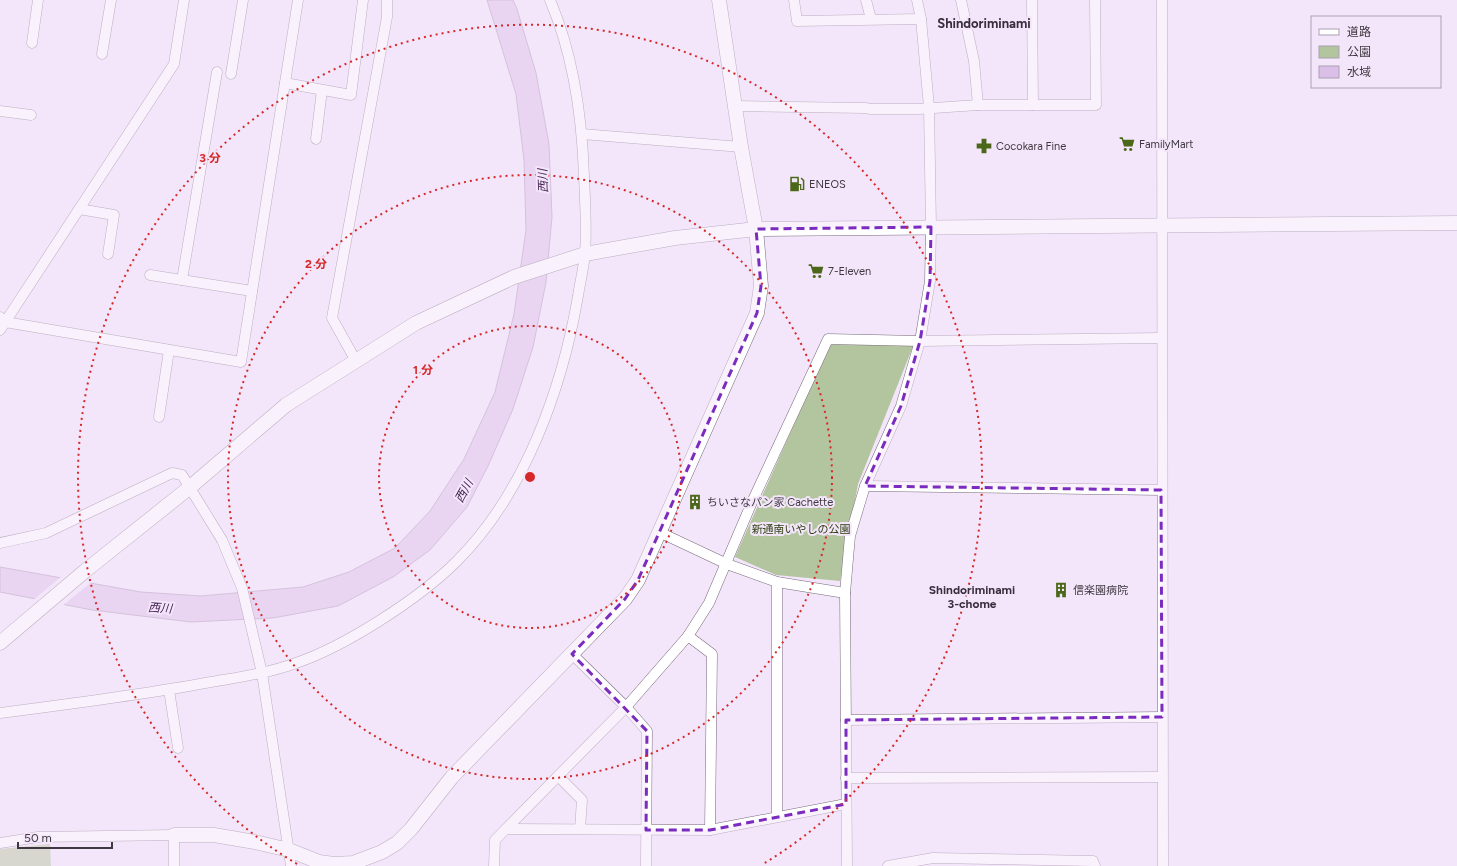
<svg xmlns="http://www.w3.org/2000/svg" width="1457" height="866" font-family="Figtree,'Noto Sans JP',sans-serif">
<rect width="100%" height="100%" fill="#f4e6fa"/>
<g fill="#b3c59e">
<polygon points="830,343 914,344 858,484 840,581 776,575 735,557"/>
<polygon points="50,844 51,866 0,866 0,849"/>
</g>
<polygon fill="#dcbfe8" stroke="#ad96b6" points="487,0 513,0 517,9 536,73 549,144 552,217 546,282 533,347 513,409 488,466 467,507 430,550 393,577 338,606 273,618 191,622 92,610 0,592 0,567 141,592 201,596 303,587 349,572 395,548 430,511 464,459 495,392 514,314 526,230 524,160 516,94"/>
<polygon fill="#f4e6fa" points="62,576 93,581 62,606 32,601"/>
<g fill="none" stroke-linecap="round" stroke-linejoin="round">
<defs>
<g id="street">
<polyline points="794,0 797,21 921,19"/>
<polyline points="866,0 871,19"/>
<polyline points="961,0 974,61 978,105"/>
<polyline points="1032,0 1033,105"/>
<polyline points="1162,0 1163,866"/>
<polyline points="32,43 38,0"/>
<polyline points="102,54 111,0"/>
<polyline points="231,74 243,0"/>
<polyline points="285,83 351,95 363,0"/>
<polyline points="735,106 865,108 871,109 919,109 978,105 1096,105 1095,0"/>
<polyline points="0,111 31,115"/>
<polyline points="582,134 741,147"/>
<polyline points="316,139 322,90"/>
<polyline points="79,209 114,215 108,254"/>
<polyline points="150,275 252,291"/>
<polyline points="182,280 217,72"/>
<polyline points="0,317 5,322 241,362 298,0"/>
<polyline points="0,330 174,64 184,0"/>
<polyline points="356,361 332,318 387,17 387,0"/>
<polyline points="159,417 169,350"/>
<polyline points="865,486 1161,490"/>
<polyline points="659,532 727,564 777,582 845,593"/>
<polyline points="0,543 46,533 172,473 182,475 222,540 242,588 262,673 291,866"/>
<polyline points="777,582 777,817"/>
<polyline points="688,636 712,654 710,830"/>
<polyline points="572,654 626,707 647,731 646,866"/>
<polyline points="169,690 178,748"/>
<path d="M0 713C70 704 141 695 211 682 240 677 269 673 296 663 346 646 420 598 457 561 525 493 562 389 578 296 580 282 584 267 585 253 587 228 585 201 584 176 582 116 574 56 550 0"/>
<polyline points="846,720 1162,717"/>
<polyline points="558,776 582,800 580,829"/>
<polyline points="846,778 1162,777"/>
<polyline points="506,829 710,830 846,804"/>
<polyline points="0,843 38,837 174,835 174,866"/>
<polyline points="494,866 495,840 626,707 688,636 709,603 752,502 828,339 920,341 1161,338"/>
<polyline points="847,866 845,593 850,536 865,486 901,406 920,341 930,281 931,227 929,107 921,19 917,0"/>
<polyline points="888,866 933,858 1093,861 1095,866"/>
</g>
<g id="secondary">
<polyline points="0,643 85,571 189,488 286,405 416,323 514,277 585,254 675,238 756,229 1457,223"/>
<polyline points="174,835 214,835 255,842 289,850 319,862 334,864 353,863 382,852 397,843 411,829 452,777 625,599 638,580 757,313 761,286 756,229 741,147 719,0"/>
</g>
</defs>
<use href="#street" stroke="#776b7c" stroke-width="11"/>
<use href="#secondary" stroke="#776b7c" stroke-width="15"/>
<use href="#street" stroke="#fff" stroke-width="10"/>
<use href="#secondary" stroke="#fff" stroke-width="14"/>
</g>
<path d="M0 0H1457V866H0ZM931 227 930 281 920 341 901 406 865 486 1161 490 1162 717 846 720V804L710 830H646L647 731 572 654 625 599 638 580 757 313 761 286 756 229Z" fill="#f4e6fa" fill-opacity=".55" fill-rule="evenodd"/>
<path fill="none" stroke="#7b2cbf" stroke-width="3" stroke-dasharray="8 5" stroke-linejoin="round" d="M931 227 930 281 920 341 901 406 865 486 1161 490 1162 717 846 720V804L710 830H646L647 731 572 654 625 599 638 580 757 313 761 286 756 229Z"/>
<g fill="none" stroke="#d62828" stroke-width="2" stroke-dasharray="2 4">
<circle cx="530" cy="477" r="151"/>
<circle cx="530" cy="477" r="302"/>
<path d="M297 864A452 452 0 1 1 763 864"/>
</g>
<defs>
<symbol id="supermarket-bare" viewBox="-9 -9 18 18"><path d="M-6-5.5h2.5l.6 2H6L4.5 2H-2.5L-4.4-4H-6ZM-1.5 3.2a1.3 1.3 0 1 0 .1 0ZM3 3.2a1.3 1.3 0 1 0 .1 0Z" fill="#4b6719" stroke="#f4e6fa" stroke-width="2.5" paint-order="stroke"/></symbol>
<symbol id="pharmacy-bare" viewBox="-9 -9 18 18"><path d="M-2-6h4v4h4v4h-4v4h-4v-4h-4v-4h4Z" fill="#4b6719" stroke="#f4e6fa" stroke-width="2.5" paint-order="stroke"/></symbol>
<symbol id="fuel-bare" viewBox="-9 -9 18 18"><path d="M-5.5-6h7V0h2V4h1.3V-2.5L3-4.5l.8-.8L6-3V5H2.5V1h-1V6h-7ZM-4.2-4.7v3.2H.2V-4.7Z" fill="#4b6719" stroke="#f4e6fa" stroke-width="2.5" paint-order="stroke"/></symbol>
<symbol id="building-bare" viewBox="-9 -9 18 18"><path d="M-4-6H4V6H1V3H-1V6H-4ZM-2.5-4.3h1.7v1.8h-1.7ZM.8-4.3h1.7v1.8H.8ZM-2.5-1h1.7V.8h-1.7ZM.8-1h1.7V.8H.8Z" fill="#4b6719" stroke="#f4e6fa" stroke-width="2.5" paint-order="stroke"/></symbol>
</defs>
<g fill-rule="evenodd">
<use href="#supermarket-bare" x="1116" y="133" width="22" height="22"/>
<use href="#pharmacy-bare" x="973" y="135" width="22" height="22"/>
<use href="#fuel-bare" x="786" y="173" width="22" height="22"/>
<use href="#supermarket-bare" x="805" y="260" width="22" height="22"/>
<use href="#building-bare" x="684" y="491" width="22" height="22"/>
<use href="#building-bare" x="1050" y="579" width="22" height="22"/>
</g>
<g text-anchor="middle" stroke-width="4" stroke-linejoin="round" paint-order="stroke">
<g font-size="11" fill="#3e3840" stroke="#f4e6fa" text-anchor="start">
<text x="1139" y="148">FamilyMart</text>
<text x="996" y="150">Cocokara Fine</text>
<text x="809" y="188">ENEOS</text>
<text x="828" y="275">7-Eleven</text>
<text x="707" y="506">ちいさなパン家 Cachette</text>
<text x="1073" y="594">信楽園病院</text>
</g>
<g font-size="11" fill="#2d3f0f" stroke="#f4e6fa">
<text x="801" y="533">新通南いやしの公園</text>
</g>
<g font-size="12" font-style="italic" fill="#431f51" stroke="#f4e6fa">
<text transform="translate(543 181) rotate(-92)" y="4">西川</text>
<text transform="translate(464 491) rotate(-61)" y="4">西川</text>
<text transform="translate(160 608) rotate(4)" y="4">西川</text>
</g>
<g font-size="12" font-weight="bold" fill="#392e3d" stroke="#f4e6fa">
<text x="972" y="594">Shindoriminami<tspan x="972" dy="14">3-chome</tspan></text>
</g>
<g font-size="13" font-weight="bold" fill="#392e3d" stroke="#f4e6fa">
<text x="984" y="28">Shindoriminami</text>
</g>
</g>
<circle cx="530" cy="477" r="6" fill="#d62828" stroke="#f4e6fa" stroke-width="2"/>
<g font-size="12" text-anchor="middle" font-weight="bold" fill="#d62828" stroke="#f4e6fa" stroke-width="4" stroke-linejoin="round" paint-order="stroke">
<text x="210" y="162">3 分</text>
<text x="316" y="268">2 分</text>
<text x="423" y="374">1 分</text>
</g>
<rect x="1311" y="16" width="130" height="72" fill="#f4e6fa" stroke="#aba0b0"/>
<rect x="1319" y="29" width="20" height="6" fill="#ffffff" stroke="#aba0b0"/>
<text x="1347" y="36" font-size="12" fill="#3e3840">道路</text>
<rect x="1319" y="46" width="20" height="12" fill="#b3c59e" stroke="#aba0b0"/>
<text x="1347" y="56" font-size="12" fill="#3e3840">公園</text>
<rect x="1319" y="66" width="20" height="12" fill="#dcbfe8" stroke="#aba0b0"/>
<text x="1347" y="76" font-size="12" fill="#3e3840">水域</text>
<path d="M18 842v6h94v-6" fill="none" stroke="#3e3840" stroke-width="2"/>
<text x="24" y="842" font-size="12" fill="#3e3840" stroke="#f4e6fa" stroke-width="3" paint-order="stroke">50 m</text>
</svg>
